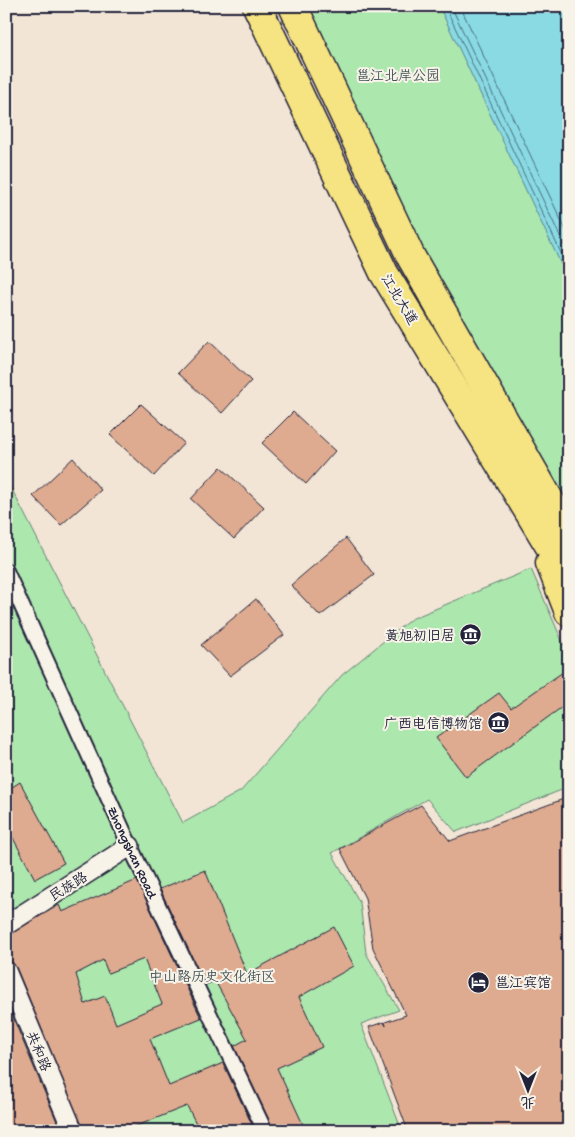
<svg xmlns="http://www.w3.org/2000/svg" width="575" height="1137" font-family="'Gochi Hand','LXGW WenKai TC',sans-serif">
<rect width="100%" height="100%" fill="#f2e5d6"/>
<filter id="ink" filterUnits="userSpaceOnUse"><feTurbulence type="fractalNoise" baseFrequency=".02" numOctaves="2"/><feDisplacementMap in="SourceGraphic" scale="10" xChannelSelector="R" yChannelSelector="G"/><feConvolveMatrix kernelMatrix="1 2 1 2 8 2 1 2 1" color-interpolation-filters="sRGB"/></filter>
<g filter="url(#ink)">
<g fill="#ace7ad" stroke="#678474">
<polygon points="293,6 439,6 569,281 569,534"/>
<polygon points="6,478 183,823 241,791 342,675 411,619 531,569 569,657 569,787 456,832 427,799 332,853 360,903 366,953 399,1010 361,1024 402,1131 6,1131"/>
</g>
<polygon fill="#89dae3" stroke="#6090a0" points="439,6 569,6 569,281"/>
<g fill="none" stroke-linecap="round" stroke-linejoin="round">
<g stroke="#4b6c7e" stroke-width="1">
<polyline points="445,6 569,270"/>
<polyline points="451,6 569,255"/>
<polyline points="460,6 569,237"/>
</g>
</g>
<g fill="#deab90" stroke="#22223b" fill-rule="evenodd">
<polygon points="209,341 251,381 222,413 178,373"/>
<polygon points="141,404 184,443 154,476 110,435"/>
<polygon points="293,412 335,451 306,484 262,443"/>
<polygon points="73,458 101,490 61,525 33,496"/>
<polygon points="221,467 264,507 234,539 191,499"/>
<polygon points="346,538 374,575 320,616 291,585"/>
<polygon points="256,599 284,635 230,676 201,645"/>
<polygon points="563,672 569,682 569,702 466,777 436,738 499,693 511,708"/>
<polygon points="20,782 64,863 35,879 6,825 6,791"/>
<polygon points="569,797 569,1131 408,1131 369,1027 384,1022 386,1026 385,1022 406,1015 373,948 365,898 340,849 421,805 450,841"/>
<polygon points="205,870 247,974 334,927 354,966 299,997 322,1047 277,1068 306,1131 274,1131 234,1046 247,1039 215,981 205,985 160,889"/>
<path d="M137 880 201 1018 150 1039 169 1086 223 1063 255 1131H200L187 1106 124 1131H84L16 967 12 962 6 960V936L59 905 62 912ZM144 959 162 1004 116 1024 105 996 85 1004 76 974 103 960 108 973Z"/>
<polygon points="6,1001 61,1131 6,1131"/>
</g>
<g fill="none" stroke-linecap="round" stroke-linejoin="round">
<defs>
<polyline id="pedestrian" points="6,571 130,846 265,1131"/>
<g id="minor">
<polyline points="6,925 130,846"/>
<polyline points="6,971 73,1131"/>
</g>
<g id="primary">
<polyline points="257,6 384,273 569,578"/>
<polyline points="293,6 411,257 569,534"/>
<polyline points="550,563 569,612"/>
</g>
</defs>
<use href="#pedestrian" stroke="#22223b" stroke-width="18"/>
<use href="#minor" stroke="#22223b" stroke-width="22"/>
<use href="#primary" stroke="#22223b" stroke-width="31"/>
<use href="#pedestrian" stroke="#f7f3e8" stroke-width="14"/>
<use href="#minor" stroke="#f7f3e8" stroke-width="19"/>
<use href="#primary" stroke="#f6e381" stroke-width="28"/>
</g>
</g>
<defs>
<symbol id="museum-disc" viewBox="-11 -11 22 22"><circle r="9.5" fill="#22223b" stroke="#f7f3e8"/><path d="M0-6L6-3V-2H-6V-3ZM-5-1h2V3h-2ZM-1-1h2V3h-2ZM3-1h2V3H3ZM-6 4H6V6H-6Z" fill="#fff"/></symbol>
<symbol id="hotel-disc" viewBox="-11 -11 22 22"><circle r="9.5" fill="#22223b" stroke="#f7f3e8"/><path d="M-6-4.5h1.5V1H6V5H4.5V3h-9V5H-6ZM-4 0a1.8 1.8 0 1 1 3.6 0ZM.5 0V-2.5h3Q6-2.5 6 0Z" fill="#fff"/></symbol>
</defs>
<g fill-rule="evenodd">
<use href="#museum-disc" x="458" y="622" width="25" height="25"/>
<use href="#museum-disc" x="486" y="710" width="25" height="25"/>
<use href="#hotel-disc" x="466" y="970" width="25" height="25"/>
</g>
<g text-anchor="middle" stroke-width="4" stroke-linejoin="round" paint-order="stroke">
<g font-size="14" fill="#445358" stroke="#f7f3e8">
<text x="398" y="80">邕江北岸公园</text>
<text x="212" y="981">中山路历史文化街区</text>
</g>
<g font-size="14" fill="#22223b" stroke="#f7f3e8">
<text transform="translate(400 299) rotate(59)" y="5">江北大道</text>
<text transform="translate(133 852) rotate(65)" y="5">Zhongshan Road</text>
<text transform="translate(68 886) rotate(-32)" y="5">民族路</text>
<text transform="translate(39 1051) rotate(67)" y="5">共和路</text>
</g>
<g font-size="14" fill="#22223b" stroke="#f7f3e8" text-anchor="end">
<text x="455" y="640">黄旭初旧居</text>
<text x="482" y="728">广西电信博物馆</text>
<text x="495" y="987" text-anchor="start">邕江宾馆</text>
</g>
</g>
<rect width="575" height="1137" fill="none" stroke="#f7f3e8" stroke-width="25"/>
<rect x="12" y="12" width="550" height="1112" fill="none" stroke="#22223b" stroke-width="2" filter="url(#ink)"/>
<g transform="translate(528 1090) rotate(180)" stroke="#f7f3e8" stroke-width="4" paint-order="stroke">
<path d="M0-4L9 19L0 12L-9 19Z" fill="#22223b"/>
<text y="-8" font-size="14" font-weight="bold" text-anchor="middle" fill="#22223b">北</text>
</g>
</svg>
